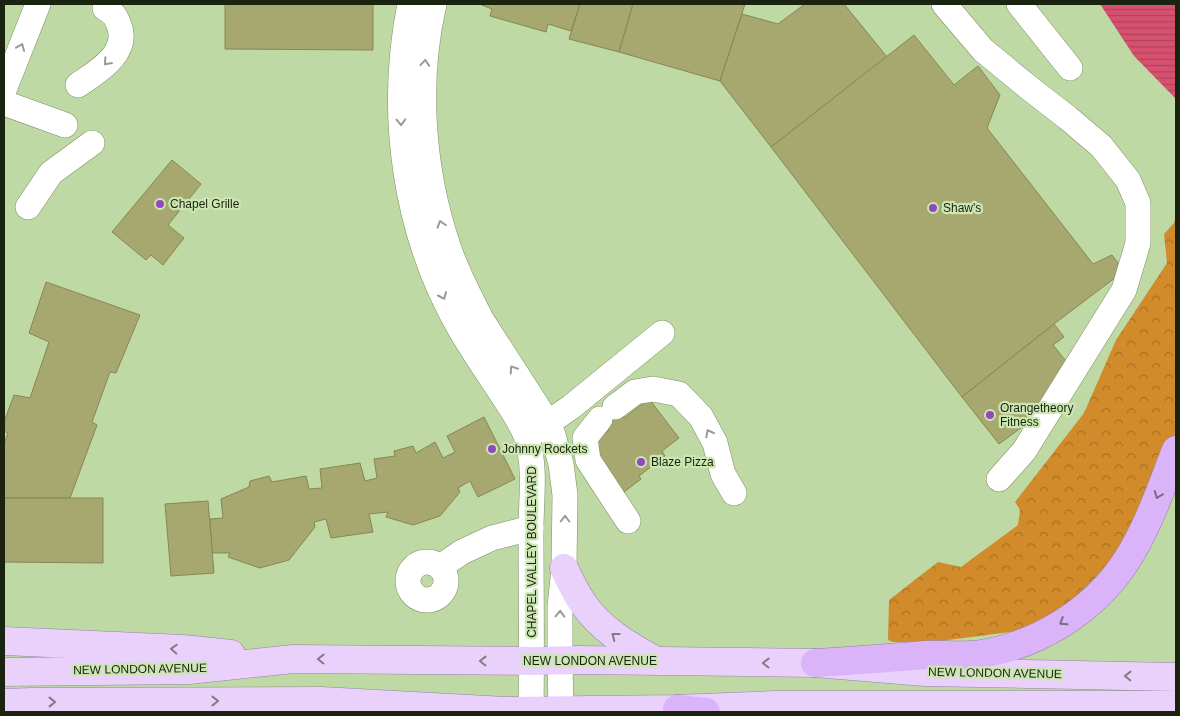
<svg xmlns="http://www.w3.org/2000/svg" width="1180" height="716" font-family="Arial,sans-serif">
<defs>
<pattern id="forest-crowns" width="20" height="18" patternUnits="userSpaceOnUse" patternTransform="scale(1.25)"><rect width="20" height="18" fill="#d18b2b"/><path d="M2 6a3 3 0 1 1 6 0M12 15a3 3 0 1 1 6 0" fill="none" stroke="#a97123"/></pattern>
<pattern id="water-rules" width="6" height="5" patternUnits="userSpaceOnUse" patternTransform="scale(1.25)"><rect width="6" height="5" fill="#d7516f"/><path d="M0 2.5h6" fill="none" stroke="#ae435a"/></pattern>
</defs>
<rect width="100%" height="100%" fill="#bfd9a5"/>
<polygon fill="url(#forest-crowns)" points="1176,214 1176,454 1141,539 1041,628 933,642 893,642 888,640 889,600 938,562 961,567 1018,525 1020,510 1015,502 1084,413 1116,340 1167,263 1164,234 1174,223"/>
<polygon fill="url(#water-rules)" points="1100,4 1176,4 1176,99 1134,56"/>
<g fill="#a6a870" stroke="#868751">
<polygon points="225,4 373,4 373,50 225,49"/>
<polygon points="479,4 580,4 571,31 548,24 546,32 490,16 492,9"/>
<polygon points="580,4 633,4 619,52 569,39"/>
<polygon points="633,4 745,4 720,81 619,52"/>
<polygon points="805,4 844,4 887,57 771,147 720,81 742,14 778,24"/>
<polygon points="914,35 954,85 978,66 1000,95 987,128 1093,264 1112,255 1124,271 1054,324 962,397 771,147"/>
<polygon points="172,160 201,184 168,225 184,238 163,265 151,255 146,260 112,232"/>
<polygon points="46,282 140,315 116,373 110,372 92,422 97,425 70,498 4,498 4,444 8,433 4,431 4,422 14,395 30,398 49,342 29,333"/>
<polygon points="1054,324 1064,337 1053,345 1069,365 1033,419 999,444 962,397"/>
<polygon points="649,399 679,438 662,451 665,456 639,476 641,479 620,495 583,447 603,432 604,434 609,430 596,414 612,402 624,418"/>
<polygon points="484,417 515,479 478,497 470,481 458,488 460,492 440,516 413,525 386,517 388,512 369,514 373,532 331,538 326,519 314,522 315,527 289,560 260,568 228,557 230,553 212,553 210,519 223,518 221,499 249,487 250,481 269,476 272,482 306,476 309,489 322,488 320,469 360,463 365,481 377,478 374,459 395,456 394,451 413,446 416,453 435,442 443,458 455,452 447,436"/>
<polygon points="4,498 103,498 103,563 4,562"/>
<polygon points="208,501 214,573 171,576 165,504"/>
</g>
<g fill="none" stroke-linecap="round" stroke-linejoin="round">
<defs>
<g id="minor">
<path d="M410 4C388 113 404 232 460 329 474 353 490 376 505 399 513 412 523 425 527 439 536 468 531 499 531 529 531 590 532 650 531 711"/>
<path d="M434 4C416 82 422 169 448 246 456 271 469 295 481 319L548 423 553 435 561 464 565 495 564 568 560 606V661L561 710"/>
<polyline points="944,4 983,50 1028,87 1068,118 1101,146 1128,180 1138,203 1138,243 1124,290 1024,451 999,479"/>
<polyline points="1019,4 1070,68"/>
<path d="M78 85C97 72 130 53 119 25 115 15 114 14 105 8"/>
<polyline points="4,90 38,4"/>
<polyline points="4,103 65,125"/>
<polyline points="28,207 51,173 92,143"/>
<polyline points="615,407 635,392 653,389 679,394 701,417 715,443 723,474 734,493"/>
<polyline points="600,419 585,438 588,460 628,521"/>
<polyline points="535,432 571,407 662,333"/>
<circle cx="427" cy="581" r="19"/>
<polyline points="440,567 462,552 492,538 531,528"/>
</g>
<g id="major">
<path d="M564 568C569 579 575 591 582 602 600 629 627 645 655 660"/>
<polyline points="4,641 183,649 231,654"/>
<polyline points="4,672 189,670 293,659 532,661 579,660 815,663 925,672 1176,677"/>
<polyline points="4,703 32,702 321,701 506,711 677,709 775,705 1176,705"/>
</g>
<g id="highway">
<path d="M815 663C851 661 888 658 925 655 943 654 963 657 981 654 1038 645 1093 611 1125 563 1148 528 1161 488 1176 450"/>
<polyline points="677,709 706,712"/>
</g>
</defs>
<use href="#minor" stroke="#7a9261" stroke-width="26"/>
<use href="#major" stroke="#9781a6" stroke-width="29"/>
<use href="#highway" stroke="#9781a6" stroke-width="29"/>
<use href="#minor" stroke="#fff" stroke-width="25"/>
<use href="#major" stroke="#e9d1fb" stroke-width="28"/>
<use href="#highway" stroke="#dab3f8" stroke-width="28"/>
</g>
<defs><path id="oneway-chevron" d="M-2-3.5L2.5 0L-2 3.5" fill="none" stroke-width="1.6" stroke-linecap="round" stroke-linejoin="round" transform="scale(1.25)"/></defs>
<g stroke="#989c93">
<use href="#oneway-chevron" transform="translate(21 47) rotate(-68)"/>
<use href="#oneway-chevron" transform="translate(107 62) rotate(132)"/>
<use href="#oneway-chevron" transform="translate(425 63) rotate(-86)"/>
<use href="#oneway-chevron" transform="translate(401 122) rotate(88)"/>
<use href="#oneway-chevron" transform="translate(441 224) rotate(-106)"/>
<use href="#oneway-chevron" transform="translate(443 296) rotate(66)"/>
<use href="#oneway-chevron" transform="translate(513 369) rotate(-123)"/>
<use href="#oneway-chevron" transform="translate(709 433) rotate(-118)"/>
<use href="#oneway-chevron" transform="translate(565 519) rotate(-90)"/>
<use href="#oneway-chevron" transform="translate(560 614) rotate(-89)"/>
</g>
<g stroke="#7a6b84">
<use href="#oneway-chevron" transform="translate(1158 495) rotate(111)"/>
<use href="#oneway-chevron" transform="translate(1063 622) rotate(147)"/>
</g>
<g stroke="#827a85">
<use href="#oneway-chevron" transform="translate(615 636) rotate(-142)"/>
<use href="#oneway-chevron" transform="translate(174 649) rotate(-177)"/>
<use href="#oneway-chevron" transform="translate(321 659) rotate(-179)"/>
<use href="#oneway-chevron" transform="translate(483 661) rotate(-179)"/>
<use href="#oneway-chevron" transform="translate(766 663) rotate(-179)"/>
<use href="#oneway-chevron" transform="translate(1128 676) rotate(-179)"/>
<use href="#oneway-chevron" transform="translate(215 701)"/>
<use href="#oneway-chevron" transform="translate(52 702)"/>
</g>
<g fill="#9049bd" stroke="#cbe6b2" stroke-width="2">
<circle cx="160" cy="204" r="5"/>
<circle cx="933" cy="208" r="5"/>
<circle cx="990" cy="415" r="5"/>
<circle cx="492" cy="449" r="5"/>
<circle cx="641" cy="462" r="5"/>
</g>
<g text-anchor="middle" stroke-width="4.5" stroke-linejoin="round" paint-order="stroke">
<g font-size="12" fill="#1a230f" stroke="#cbe6b2" text-anchor="start">
<text x="170" y="208">Chapel Grille</text>
<text x="943" y="212">Shaw's</text>
<text x="1000" y="412">Orangetheory<tspan x="1000" dy="14">Fitness</tspan></text>
<text x="502" y="453">Johnny Rockets</text>
<text x="651" y="466">Blaze Pizza</text>
</g>
<g font-size="12" fill="#1a230f" stroke="#cbe6b2">
<text transform="translate(532 552) rotate(-90)" y="4">CHAPEL VALLEY BOULEVARD</text>
<text x="590" y="665">NEW LONDON AVENUE</text>
<text transform="translate(140 669) rotate(-1)" y="4">NEW LONDON AVENUE</text>
<text transform="translate(995 673) rotate(1)" y="4">NEW LONDON AVENUE</text>
</g>
</g>
<rect width="1180" height="716" fill="none" stroke="#1a230f" stroke-width="10"/>
</svg>
